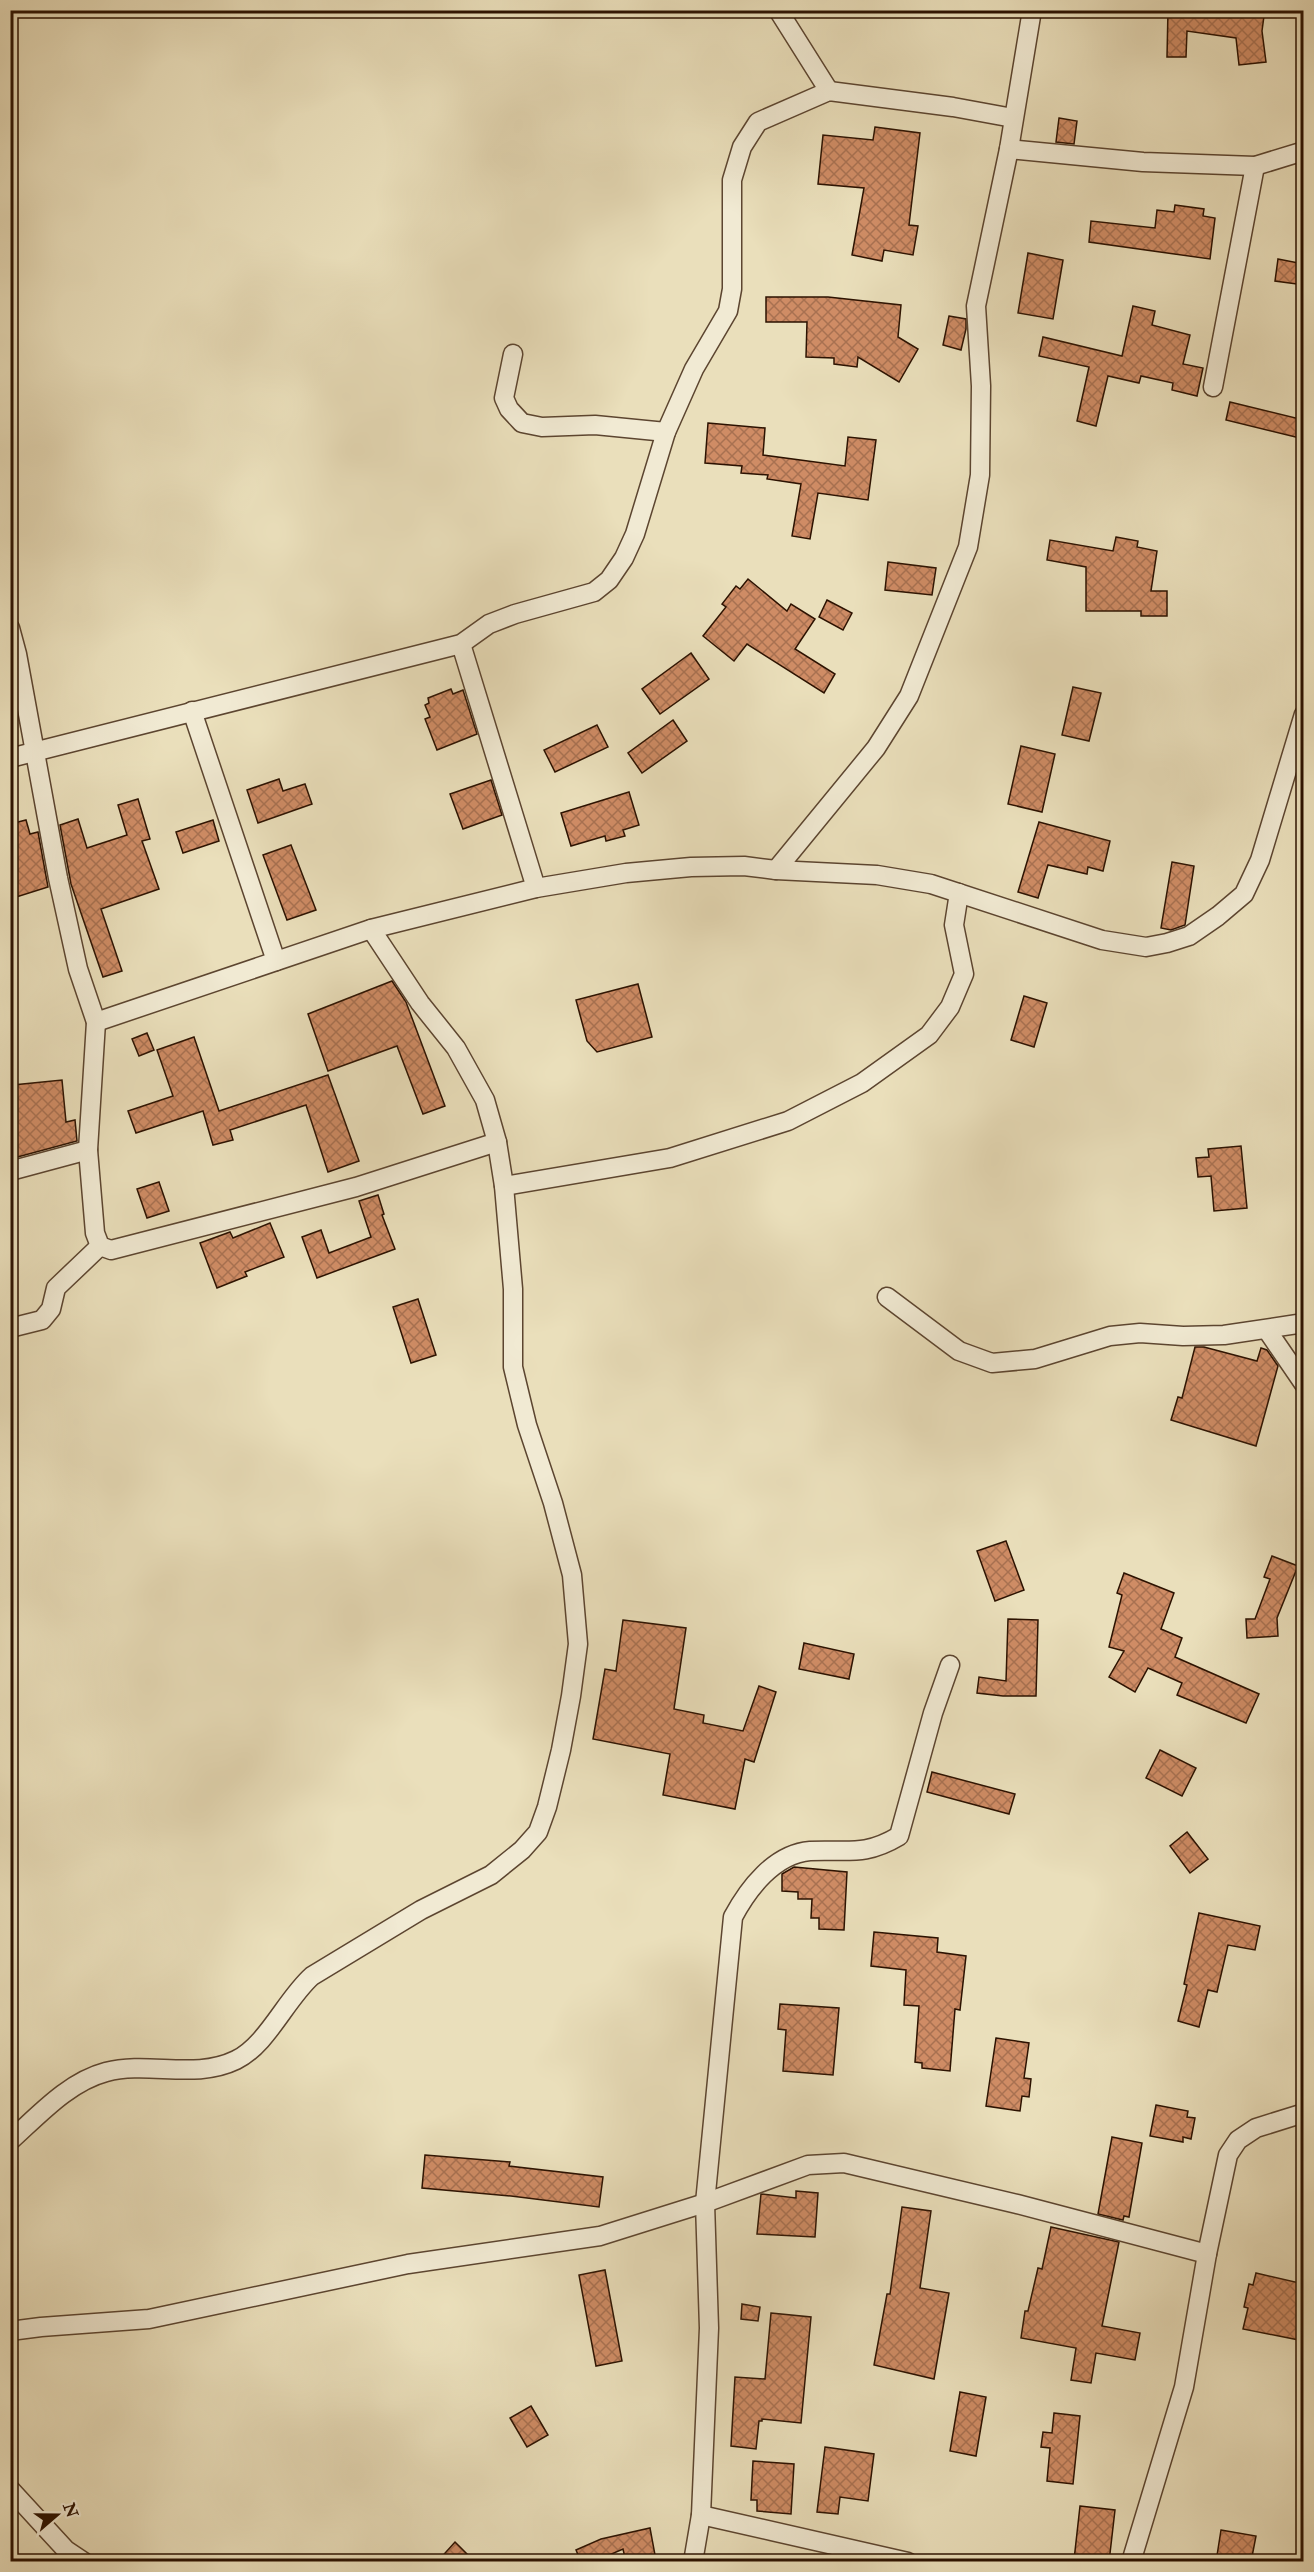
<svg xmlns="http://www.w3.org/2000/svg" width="1314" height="2572" font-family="'IM FELL Double Pica',serif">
<defs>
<pattern id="building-cross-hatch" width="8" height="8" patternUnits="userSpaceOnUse" patternTransform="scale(1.5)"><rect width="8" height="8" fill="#cf8c65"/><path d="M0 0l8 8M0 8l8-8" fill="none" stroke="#a87151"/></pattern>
</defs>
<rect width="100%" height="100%" fill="#eadfbb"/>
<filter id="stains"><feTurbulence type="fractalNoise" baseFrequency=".00333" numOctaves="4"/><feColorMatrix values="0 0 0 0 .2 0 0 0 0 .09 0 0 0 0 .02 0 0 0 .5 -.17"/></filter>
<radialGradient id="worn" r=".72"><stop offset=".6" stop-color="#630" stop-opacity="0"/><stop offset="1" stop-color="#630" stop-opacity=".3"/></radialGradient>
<g fill="url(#building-cross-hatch)" stroke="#2c1201" stroke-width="1.5">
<polygon points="1168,10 1225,10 1264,16 1262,31 1266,62 1239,65 1236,38 1187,31 1186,57 1167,57"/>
<polygon points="1059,118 1077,121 1074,144 1056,142"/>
<polygon points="875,127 920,133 909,225 918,226 913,255 884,250 882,261 852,255 864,188 818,184 823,135 873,140"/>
<polygon points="1175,205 1204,209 1203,216 1215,218 1210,259 1089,242 1091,221 1155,228 1157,210 1174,212"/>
<polygon points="1028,253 1063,260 1053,319 1018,313"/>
<polygon points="1278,259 1304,264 1304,285 1275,281"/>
<polygon points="766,297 828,297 901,305 898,337 918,349 899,382 858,357 857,367 834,364 834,358 806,357 807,322 766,322"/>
<polygon points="1133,306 1155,311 1152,325 1190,335 1183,364 1203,368 1197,396 1172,390 1173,383 1141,376 1139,383 1108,376 1096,426 1077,421 1089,367 1039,356 1043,337 1122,356"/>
<polygon points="949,316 966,319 966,329 961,350 943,345"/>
<polygon points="1230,402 1304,420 1304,439 1226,420"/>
<polygon points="708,423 765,428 763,455 845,466 848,437 876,440 868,500 818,493 810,539 792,536 801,484 767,479 768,475 741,473 742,466 705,463"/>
<polygon points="1116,537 1138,541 1137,547 1157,551 1151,591 1167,591 1167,616 1141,616 1141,611 1086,611 1086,567 1047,560 1050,540 1113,551"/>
<polygon points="888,562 936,568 932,595 885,590"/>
<polygon points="748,579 787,611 791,604 815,619 795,649 835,674 824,693 747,644 734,661 703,636 726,607 722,604 736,586 740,589"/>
<polygon points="827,600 852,613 843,630 819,617"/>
<polygon points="691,653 709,679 660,714 642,689"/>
<polygon points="1073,687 1101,693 1089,741 1062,735"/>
<polygon points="451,689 453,694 463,690 477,734 437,750 425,719 430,717 425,705 429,703 428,698"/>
<polygon points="673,720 687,741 642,773 628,753"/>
<polygon points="597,725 608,747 555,772 544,750"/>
<polygon points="1021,746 1055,754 1042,812 1008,804"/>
<polygon points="279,779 283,791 305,784 312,804 258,823 247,790"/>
<polygon points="491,780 502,815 463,829 450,794"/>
<polygon points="629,792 639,825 623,830 625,836 606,841 605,836 571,846 561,813"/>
<polygon points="138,799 150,839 142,841 159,889 101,909 122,971 103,977 71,884 60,825 78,819 87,848 127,835 118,805"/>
<polygon points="26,820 30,834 38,832 48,887 10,899 10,824"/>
<polygon points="213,820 219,841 183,853 176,832"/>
<polygon points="1039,822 1110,841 1103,871 1088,867 1087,874 1048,865 1038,898 1018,892"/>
<polygon points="291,845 316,910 287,920 263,855"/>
<polygon points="1172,862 1194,866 1185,925 1171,930 1161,928"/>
<polygon points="392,981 406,1002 445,1106 423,1114 397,1046 328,1071 308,1014"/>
<polygon points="638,984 652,1037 597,1052 587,1041 576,1000"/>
<polygon points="1024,996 1047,1003 1034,1047 1011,1040"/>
<polygon points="147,1033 154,1050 139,1056 132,1039"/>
<polygon points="194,1037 219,1111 328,1075 359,1161 328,1172 306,1105 230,1130 233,1140 213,1145 203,1111 136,1133 128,1111 173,1096 157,1050"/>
<polygon points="62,1080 66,1122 75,1120 77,1141 10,1159 10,1091 13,1091 13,1085"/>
<polygon points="1241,1146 1247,1208 1214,1211 1211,1176 1198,1177 1196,1158 1209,1157 1208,1149"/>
<polygon points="159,1182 169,1211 147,1218 137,1189"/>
<polygon points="378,1195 384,1214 382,1215 395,1249 317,1278 302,1237 321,1230 329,1253 371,1237 359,1201"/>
<polygon points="270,1223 284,1257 245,1272 247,1276 217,1288 200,1243 230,1232 233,1238"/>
<polygon points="418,1299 436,1355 411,1363 393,1307"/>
<polygon points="1195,1347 1204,1347 1257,1361 1261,1348 1267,1350 1278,1366 1256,1446 1171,1420 1178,1397 1182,1398"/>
<polygon points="1006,1541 1024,1590 995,1601 977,1551"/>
<polygon points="1272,1556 1298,1566 1277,1618 1278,1636 1247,1638 1246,1619 1255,1619 1270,1579 1264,1577"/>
<polygon points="1124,1573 1174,1593 1161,1629 1182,1638 1175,1657 1259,1694 1246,1723 1177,1695 1182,1683 1148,1668 1135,1692 1109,1677 1124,1651 1109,1647 1122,1595 1117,1593"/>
<polygon points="1008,1619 1038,1620 1036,1696 1003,1696 977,1693 979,1677 1006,1681"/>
<polygon points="623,1620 686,1628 674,1709 704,1715 703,1723 743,1731 759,1686 776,1692 754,1762 745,1759 735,1809 663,1795 670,1754 593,1739 605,1669 616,1671"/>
<polygon points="804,1643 854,1654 849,1679 799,1669"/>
<polygon points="1160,1750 1196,1768 1182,1796 1146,1778"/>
<polygon points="932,1772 1015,1794 1009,1814 927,1792"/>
<polygon points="1187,1832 1208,1859 1190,1873 1170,1846"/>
<polygon points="794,1867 847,1872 844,1930 819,1929 819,1918 811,1918 812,1899 798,1899 798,1892 782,1891 782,1874"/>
<polygon points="1199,1913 1260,1926 1255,1950 1228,1945 1217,1992 1208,1990 1199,2027 1178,2021 1187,1985 1184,1984"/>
<polygon points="874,1932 938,1938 937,1952 966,1956 960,2010 955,2009 950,2071 922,2068 922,2063 915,2062 919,2006 904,2005 906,1970 871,1966"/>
<polygon points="780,2004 839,2008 833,2075 783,2071 786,2030 778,2029"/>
<polygon points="996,2038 1029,2043 1024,2078 1031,2079 1029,2097 1022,2096 1020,2111 986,2106"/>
<polygon points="1156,2105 1188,2111 1187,2117 1195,2118 1191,2139 1183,2137 1183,2142 1150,2136"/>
<polygon points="1112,2137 1142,2143 1129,2217 1124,2216 1123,2220 1098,2214"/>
<polygon points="425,2155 510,2162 509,2166 603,2177 599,2207 511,2196 422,2188"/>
<polygon points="796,2191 818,2193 815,2237 757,2234 761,2194 796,2198"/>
<polygon points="902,2207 931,2211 920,2288 949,2293 934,2379 874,2365 887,2294 890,2294"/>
<polygon points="1051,2227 1119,2242 1102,2326 1140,2333 1135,2360 1096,2353 1091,2383 1071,2380 1076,2348 1021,2338 1025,2311 1028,2311 1038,2268 1042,2269"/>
<polygon points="605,2270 622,2361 596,2366 579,2275"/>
<polygon points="1256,2273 1304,2284 1304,2341 1243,2329 1248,2308 1244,2307 1249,2284 1253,2285"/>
<polygon points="742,2304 760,2307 758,2321 741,2319"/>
<polygon points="771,2313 811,2317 801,2423 762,2419 762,2421 759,2421 756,2449 731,2446 735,2377 765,2379"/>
<polygon points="960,2392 986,2397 976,2456 950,2451"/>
<polygon points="531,2406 548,2435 527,2447 510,2418"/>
<polygon points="1054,2413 1080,2416 1073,2484 1047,2481 1050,2448 1041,2447 1043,2432 1052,2433"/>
<polygon points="825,2447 874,2454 868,2501 840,2497 838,2514 817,2512"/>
<polygon points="753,2461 794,2464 791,2514 757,2511 757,2500 751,2500"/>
<polygon points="1080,2506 1115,2510 1109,2562 1074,2560"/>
<polygon points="650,2528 655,2555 626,2562 623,2549 593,2562 581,2562 576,2550 601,2539"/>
<polygon points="1221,2530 1256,2536 1251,2562 1216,2562"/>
<polygon points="455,2542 475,2562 437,2562"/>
</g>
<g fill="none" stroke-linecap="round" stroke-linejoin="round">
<defs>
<g id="minor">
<polyline points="778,10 829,91"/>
<polyline points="1009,149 1143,162 1255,166 1304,151"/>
<polyline points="513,354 504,398 509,409 522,423 542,427 595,425 666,432"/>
<polyline points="1213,387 1255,166"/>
<polyline points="10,628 17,654 58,878 78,969 96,1022 88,1150 95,1233 100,1246 111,1250 356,1187 497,1142"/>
<polyline points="461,644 536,888"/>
<polyline points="192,711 276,961"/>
<polyline points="10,758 461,644 489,624 515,614 594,592 609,580 624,558 635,534 666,432 694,369 728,311 732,289 732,180 742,147 758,122 829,91 953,107 1013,118"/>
<polyline points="776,870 876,748 909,696 968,547 980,475 981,386 976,306 1009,149 1032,10"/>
<polyline points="96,1022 371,929 536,888 626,873 691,867 744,866 776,870 877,875 931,884 1102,940 1146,947 1167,943 1189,936 1218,916 1244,894 1260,860 1304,714"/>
<polyline points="10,1171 88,1150"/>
<polyline points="504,1186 670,1158 788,1121 862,1083 929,1035 950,1007 964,974 954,925 959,893"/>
<polyline points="887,1297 959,1351 992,1363 1035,1359 1110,1336 1140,1333 1183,1336 1224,1335 1304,1323"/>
<polyline points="10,1328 42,1320 51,1309 56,1288 100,1246"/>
<polyline points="1267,1330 1304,1384"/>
<path d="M10 2141C38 2116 68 2082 106 2072 149 2061 195 2080 236 2060 267 2045 286 1999 312 1976L421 1910 491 1875 522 1850 538 1832 547 1807 561 1750 571 1696 578 1644 572 1575 553 1503 527 1425 513 1367V1289L504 1186 497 1142 485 1100 456 1048 420 1003 371 929"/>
<polyline points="10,2331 41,2327 149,2319 408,2264 600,2236 705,2203 808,2165 844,2163 1017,2204 1207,2254"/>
<polyline points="10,2489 66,2550 84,2562"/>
<polyline points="701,2515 908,2562"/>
<path d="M693 2562 701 2515 709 2328 705 2203 733 1917C748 1889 774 1854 810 1851 847 1849 864 1857 899 1836L933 1713 950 1665"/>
<polyline points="1131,2562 1184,2387 1207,2254 1228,2155 1238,2140 1256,2128 1304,2113"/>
</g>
</defs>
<use href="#minor" stroke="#5c4530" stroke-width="21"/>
<use href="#minor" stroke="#f1ead3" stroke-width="18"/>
</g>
<rect width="1314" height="2572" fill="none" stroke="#eadfbb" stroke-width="36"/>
<rect x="12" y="12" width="1290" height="2548" fill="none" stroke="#2c1201" stroke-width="3"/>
<rect x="18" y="18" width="1278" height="2536" fill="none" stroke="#2c1201" stroke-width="1.5"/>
<g transform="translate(57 2515) rotate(70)" stroke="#f1ead3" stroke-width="4.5" paint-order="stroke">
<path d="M0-4.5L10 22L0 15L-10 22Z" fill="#2c1201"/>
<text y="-9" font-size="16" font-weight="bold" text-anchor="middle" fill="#2c1201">N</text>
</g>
<rect width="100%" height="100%" filter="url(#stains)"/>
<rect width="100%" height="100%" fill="url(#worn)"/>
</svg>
